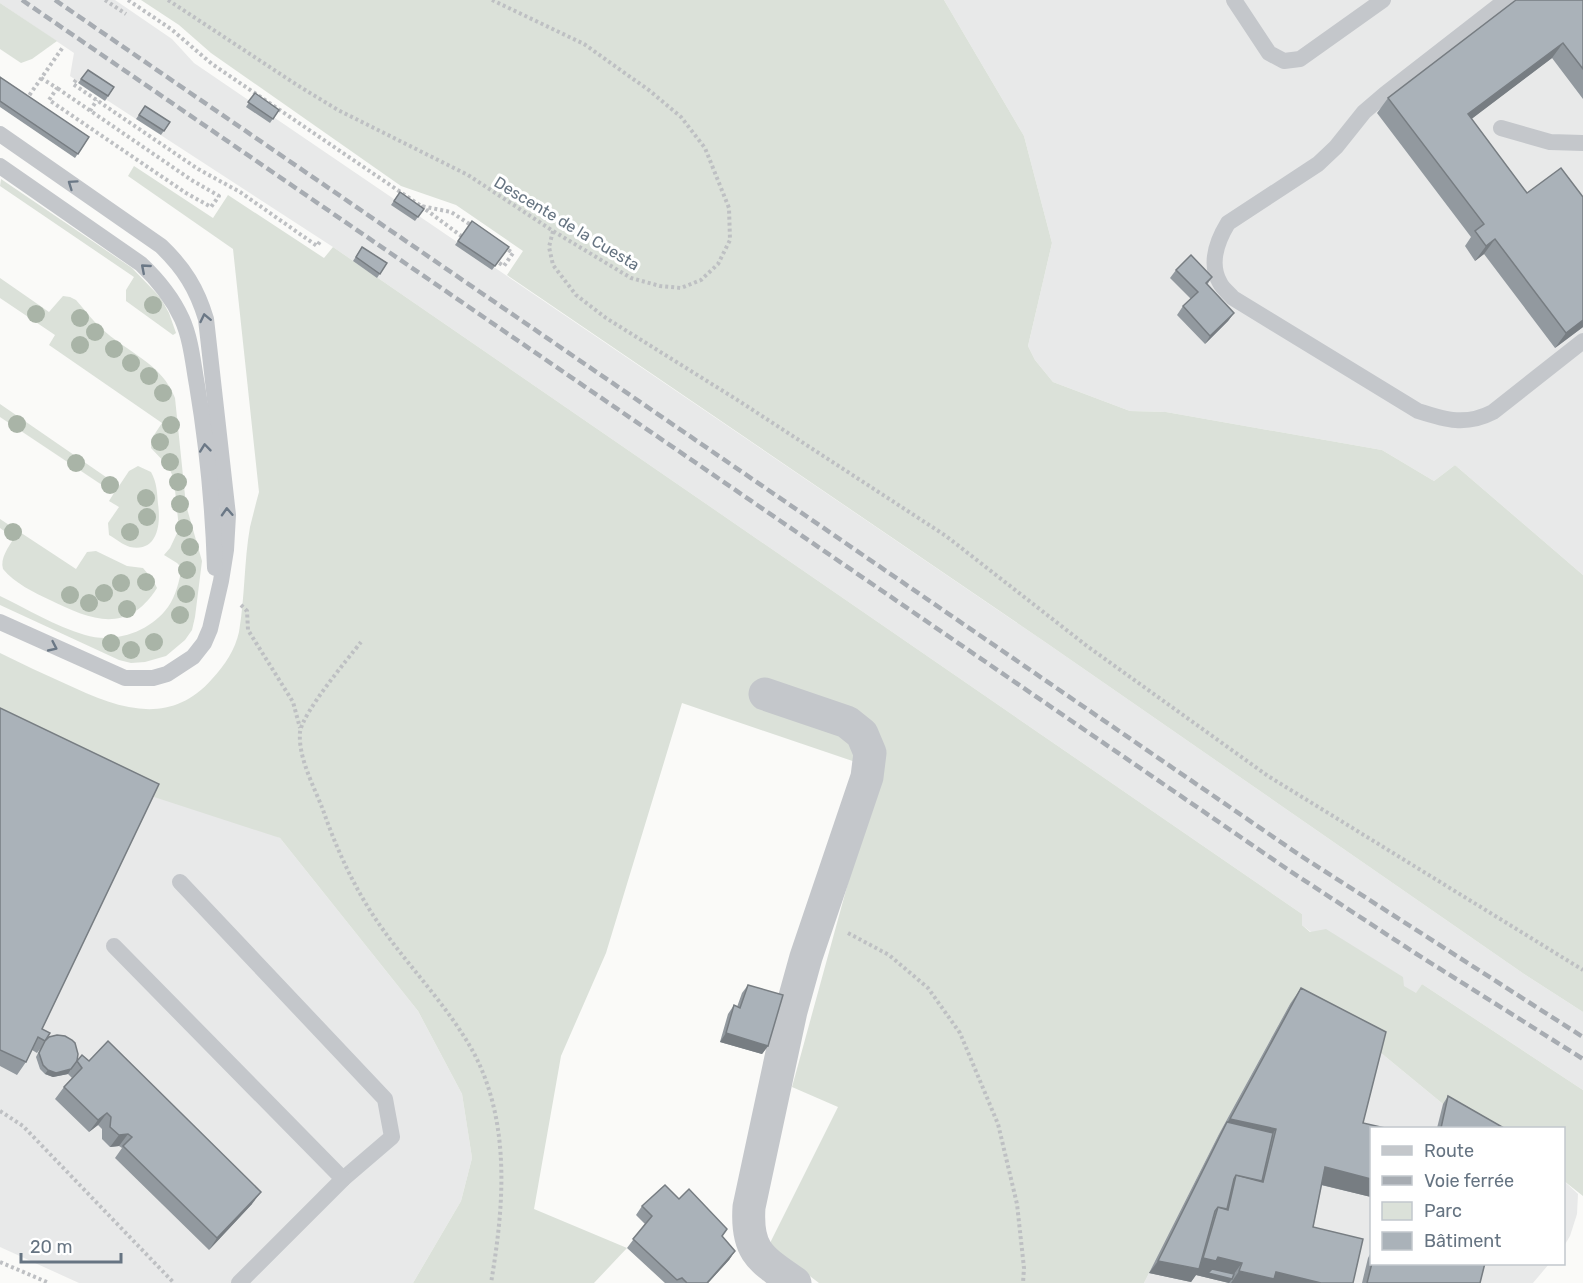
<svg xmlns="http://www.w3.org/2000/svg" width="1583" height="1283" font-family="Rubik,sans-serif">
<rect width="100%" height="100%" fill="#fafaf8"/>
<g fill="#e8e9e9">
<polygon points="0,0 115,0 172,39 194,63 1045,642 1524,974 1583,1012 1583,1090 1422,984 1416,994 1311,932 1302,925 1302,914 333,247 76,80 70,76 74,53 0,3"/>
<polygon points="944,0 1583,0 1583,575 1455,465 1434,481 1382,450 1166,412 1130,411 1053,382 1035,360 1028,346 1052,243 1024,136"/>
<polygon points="0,696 280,838 418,1011 462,1094 472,1158 461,1201 413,1283 79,1283 0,1247"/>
<polygon points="1290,1004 1375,1048 1443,1104 1484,1128 1372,1128 1372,1264 1549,1264 1533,1283 1144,1283 1219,1134"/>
<polygon points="1564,1181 1578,1194 1577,1214 1570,1236 1564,1246"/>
</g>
<g fill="#dbe1d9">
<polygon points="141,0 944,0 1024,136 1052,243 1028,346 1035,360 1053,382 1130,411 1166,412 1382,450 1434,481 1455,465 1583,575 1583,1012 1524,974 1045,642 507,275 523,251 456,205 401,186 211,53 179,25"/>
<polygon points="0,3 57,41 32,59 21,63 0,49"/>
<path d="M134 166 213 218 228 195 324 258 333 247 1302 914V925L1310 932 1326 929 1403 977 1404 986 1416 993 1422 984 1583 1090V1196L1564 1181V1128H1484L1443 1104 1375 1048 1290 1004 1219 1134 1144 1283H819L769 1245 838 1107 792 1087 879 770 682 703 606 953 561 1056 534 1209 627 1248 594 1283H413L461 1201 472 1158 462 1094 418 1011 280 838 151 796 0 724V653C22 664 44 674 66 684 117 708 169 728 212 679 225 665 235 650 239 632 245 597 244 561 250 527 253 515 256 503 259 492L233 249 128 176Z"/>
<polygon points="1,179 132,268 160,297 169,313 176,333 173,335 126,301 126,290 134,277 0,186"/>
<path d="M0 278 49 312 63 296 70 297 76 300C84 309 92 320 101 328 126 352 162 363 175 398L186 505 202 561 195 617 192 630 185 640 166 656 145 662 131 663 119 660 0 605V596C27 609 55 626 85 635 114 644 150 632 168 607 176 596 179 581 182 568L177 563 164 555 170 548 179 529 174 480 169 467 151 448 152 438 162 423 49 345 55 335 0 298Z"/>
<path d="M0 404 119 486 129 471 138 466 151 472C157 483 157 492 158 504 161 523 158 553 130 547 123 545 116 539 109 535L108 523 119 507 109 501 114 493 0 417Z"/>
<path d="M0 519 76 569 87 552 96 551 127 566 143 568 153 580 157 588C127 635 91 620 50 600 35 593 14 583 3 569 0 558 8 548 14 538L0 528Z"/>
</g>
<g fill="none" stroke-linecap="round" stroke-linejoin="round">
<g stroke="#bec0c3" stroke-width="4" stroke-dasharray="3 3" stroke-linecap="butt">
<polyline points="105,0 126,14"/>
<polyline points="128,0 171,29 212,64 421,206 451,212 474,227"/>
<polyline points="168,0 297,85 338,110 468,175 553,231 631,278 660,286 681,288 701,280 718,264 730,240 729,208 705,148 681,117 650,91 584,44 492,0"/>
<polyline points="41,78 57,88 49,100 186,193 211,207 219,196 193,181 57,88"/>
<polyline points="76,80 73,84 198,169 240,192 317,246 321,240"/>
<polyline points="26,100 63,47"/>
<polyline points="90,111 97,100"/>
<polyline points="421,206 464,238"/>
<polyline points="553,231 549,247 553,265 576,295 606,318 739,401 946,536 1087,646 1268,776 1583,970"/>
<polyline points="494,260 504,266 513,253 505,248"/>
<polyline points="241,605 247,611 248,630 293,702 300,728"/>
<path d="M361 642C347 660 303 712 300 732 298 758 314 786 323 810 338 853 357 894 384 931 414 973 461 1021 481 1068 510 1136 503 1212 491 1283"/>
<polyline points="848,933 889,955 928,988 960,1033 998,1124 1017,1204 1024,1268 1023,1283"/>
<polyline points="0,1111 23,1126 174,1283"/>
<polyline points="0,1262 49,1283"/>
</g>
<g stroke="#c4c7cb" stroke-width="16">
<polyline points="1234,0 1269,53 1284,61 1300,59 1383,0"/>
<path d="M1506 0 1385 94 1364 112 1336 147 1318 164 1228 223C1217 241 1209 264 1220 283 1223 289 1229 293 1233 298L1418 411C1446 420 1466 426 1493 412L1583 341"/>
<polyline points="1501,128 1550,142 1583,143"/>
<path d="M0 134 161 246C184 268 197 289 206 319L228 515 226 550 221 581 210 629 204 643 193 657 167 674 153 678H125L0 622"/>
<path d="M0 166 141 264C158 280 172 297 182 319 191 339 193 363 197 385 207 445 213 507 215 568"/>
<polyline points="180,882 385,1099 392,1137 343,1179"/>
<polyline points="114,946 343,1179 239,1283"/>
</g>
<path stroke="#c4c7cb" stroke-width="33" d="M765 694 847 722 862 734 870 753 867 777 806 957 791 1011 749 1207C746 1252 761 1259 795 1283"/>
<g stroke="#a7acb2" stroke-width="4.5" stroke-dasharray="9 4.5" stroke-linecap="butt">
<polyline points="22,0 1290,871 1415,953 1583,1059"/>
<polyline points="55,0 1301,856 1583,1037"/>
</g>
</g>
<g fill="#a9b4a7">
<circle cx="153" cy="305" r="9"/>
<circle cx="36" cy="314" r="9"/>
<circle cx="80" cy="318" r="9"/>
<circle cx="95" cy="332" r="9"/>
<circle cx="80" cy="345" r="9"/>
<circle cx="114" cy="349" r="9"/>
<circle cx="131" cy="363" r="9"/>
<circle cx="149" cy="376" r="9"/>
<circle cx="163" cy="393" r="9"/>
<circle cx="17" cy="424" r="9"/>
<circle cx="171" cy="425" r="9"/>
<circle cx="160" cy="442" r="9"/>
<circle cx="170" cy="462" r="9"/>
<circle cx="76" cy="463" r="9"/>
<circle cx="178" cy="482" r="9"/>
<circle cx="110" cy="485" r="9"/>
<circle cx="146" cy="498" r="9"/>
<circle cx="180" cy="504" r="9"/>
<circle cx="147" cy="517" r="9"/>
<circle cx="184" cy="528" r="9"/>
<circle cx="13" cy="532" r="9"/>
<circle cx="130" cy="532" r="9"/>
<circle cx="190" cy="547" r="9"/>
<circle cx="187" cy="570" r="9"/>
<circle cx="146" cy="582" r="9"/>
<circle cx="121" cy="583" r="9"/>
<circle cx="104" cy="593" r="9"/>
<circle cx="186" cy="594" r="9"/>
<circle cx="70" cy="595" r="9"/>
<circle cx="89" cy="603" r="9"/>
<circle cx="127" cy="609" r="9"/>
<circle cx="180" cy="615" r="9"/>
<circle cx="154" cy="642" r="9"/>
<circle cx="111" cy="643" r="9"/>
<circle cx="131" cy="650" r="9"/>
</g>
<g fill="#92999f">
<polygon points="1583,0 1583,99 1552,58 1471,119 1583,327 1555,348 1484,254 1475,261 1465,246 1471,237 1377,113 1388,98"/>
<polygon points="88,70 114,87 105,101 78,83"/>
<polygon points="0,77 89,137 75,158 0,107"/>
<polygon points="255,93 279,110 270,123 246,107"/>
<polygon points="145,106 170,122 161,135 136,119"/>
<polygon points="400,192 424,209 415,221 391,205"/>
<polygon points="472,221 509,247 492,270 455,245"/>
<polygon points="362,247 387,263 377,278 353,261"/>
<polygon points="1176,270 1212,277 1207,285 1234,313 1228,321 1205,344 1177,315 1183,306 1191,299 1170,278"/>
<polygon points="0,708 42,1029 46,1039 77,1061 252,1204 209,1250 115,1158 122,1148 119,1146 110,1147 102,1139 102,1129 98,1125 89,1132 55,1099 64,1087 72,1078 68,1074 53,1077 45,1074 40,1069 36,1057 40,1049 37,1053 32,1050 26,1062 17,1075 0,1066"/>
<polygon points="748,985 768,1046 762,1054 720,1042 728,1014 734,1005 737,1007 742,993"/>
<polygon points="1301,988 1363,1123 1371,1197 1321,1185 1313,1227 1353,1283 1229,1283 1196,1275 1191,1282 1149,1273 1219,1134 1290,1004"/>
<polygon points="1448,1096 1504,1128 1437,1128 1443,1104"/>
<polygon points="679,1199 722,1236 735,1251 729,1260 708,1283 665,1283 627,1248 645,1224 636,1215 642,1206"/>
<polygon points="1371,1252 1371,1263 1480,1283 1362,1283 1368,1258"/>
</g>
<g fill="#777d82">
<polygon points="1563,43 1552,58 1457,130 1468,114"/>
<polygon points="1495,239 1484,254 1475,261 1486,246"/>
<polygon points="1234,313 1228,321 1205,344 1210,336"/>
<polygon points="1583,320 1583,327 1555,348 1566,333"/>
<polygon points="726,1033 768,1046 762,1054 720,1042"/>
<polygon points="71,1069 68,1074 53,1077 45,1074 48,1070"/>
<polygon points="107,1113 98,1125 89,1132 98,1120"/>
<polygon points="1230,1119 1276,1129 1265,1145 1227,1122"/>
<polygon points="128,1134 119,1146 110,1147 119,1135"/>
<polygon points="1325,1167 1371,1179 1371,1197 1314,1183"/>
<polygon points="261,1192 252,1204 209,1250 217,1238"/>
<polygon points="735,1251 729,1260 708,1283 707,1283"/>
<polygon points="1218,1257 1242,1263 1231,1278 1232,1279 1229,1283 1196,1275 1191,1282 1149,1273 1158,1261"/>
<polygon points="1239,1271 1276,1272 1321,1283 1231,1283"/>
</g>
<g fill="#aab2b9" stroke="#777d82" stroke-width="1.5">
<polygon points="1516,0 1583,0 1583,69 1563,43 1468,114 1527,193 1561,168 1583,197 1583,320 1566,333 1495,239 1486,246 1475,231 1484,224 1388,98"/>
<polygon points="88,70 114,87 108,96 81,79"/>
<polygon points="0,77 89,137 78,154 0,101"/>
<polygon points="255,93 279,110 273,119 248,102"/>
<polygon points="145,106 170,122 164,131 139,115"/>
<polygon points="400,192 424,209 418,217 394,201"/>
<polygon points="472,221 509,247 495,266 458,241"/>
<polygon points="362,247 387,263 380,274 356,257"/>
<polygon points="1191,255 1212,277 1206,283 1234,313 1210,336 1183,306 1198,292 1176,270"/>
<polygon points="0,708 159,784 42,1029 50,1033 45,1041 38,1037 26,1062 0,1050"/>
<polygon points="748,985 783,995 768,1046 726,1033 734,1005 740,1008"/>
<polygon points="1301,988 1386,1032 1363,1123 1385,1128 1371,1128 1371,1179 1325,1167 1313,1227 1363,1239 1353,1283 1321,1283 1276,1272 1274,1279 1239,1271 1242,1263 1218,1257 1216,1261 1203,1258 1218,1207 1228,1210 1236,1175 1263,1182 1276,1129 1230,1119"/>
<polygon points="57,1035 65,1036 72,1040 75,1043 78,1054 77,1061 71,1069 56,1073 48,1070 43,1065 39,1053 45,1041 49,1037"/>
<polygon points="108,1041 261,1192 217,1238 123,1146 132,1137 128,1134 119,1135 110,1127 111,1117 107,1113 98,1120 64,1087 82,1068 77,1061 82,1055 89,1061"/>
<polygon points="1448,1096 1504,1128 1441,1128"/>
<polygon points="1227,1122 1273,1133 1262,1181 1236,1175 1234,1179 1227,1209 1218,1207 1215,1211 1199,1269 1158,1261"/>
<polygon points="665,1185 679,1199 689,1189 727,1229 722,1236 735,1251 707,1283 687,1283 682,1278 677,1280 633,1239 652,1216 642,1206"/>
<polygon points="1372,1263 1485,1263 1480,1283 1367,1283"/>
<polygon points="1212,1269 1234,1274 1232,1279 1208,1273"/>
</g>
<defs><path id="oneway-chevron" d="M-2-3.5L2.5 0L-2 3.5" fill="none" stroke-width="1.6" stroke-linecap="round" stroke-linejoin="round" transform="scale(1.5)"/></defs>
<g stroke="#6b7886">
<use href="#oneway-chevron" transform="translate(72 184) rotate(-145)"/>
<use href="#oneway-chevron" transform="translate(145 268) rotate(-139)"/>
<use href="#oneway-chevron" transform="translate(205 318) rotate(-102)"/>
<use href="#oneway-chevron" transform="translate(205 448) rotate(-96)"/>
<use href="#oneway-chevron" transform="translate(227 512) rotate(-93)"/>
<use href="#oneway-chevron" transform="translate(53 647) rotate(25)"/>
</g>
<g text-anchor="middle" stroke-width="6" stroke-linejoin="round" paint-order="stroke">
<g font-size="16" fill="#667482" stroke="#fff">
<text transform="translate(567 223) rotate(31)" y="6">Descente de la Cuesta</text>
</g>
</g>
<rect x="1370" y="1127" width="195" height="138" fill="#ffffff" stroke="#c2c7cd" stroke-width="1.5"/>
<rect x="1382" y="1146" width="30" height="9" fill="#c4c7cb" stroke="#c2c7cd" stroke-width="1.5"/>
<text x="1424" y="1157" font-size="18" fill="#667482">Route</text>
<rect x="1382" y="1176" width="30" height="9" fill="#a7acb2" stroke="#c2c7cd" stroke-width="1.5"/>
<text x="1424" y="1187" font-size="18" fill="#667482">Voie ferrée</text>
<rect x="1382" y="1202" width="30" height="18" fill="#dbe1d9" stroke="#c2c7cd" stroke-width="1.5"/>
<text x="1424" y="1217" font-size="18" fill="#667482">Parc</text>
<rect x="1382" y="1232" width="30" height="18" fill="#aab2b9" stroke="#c2c7cd" stroke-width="1.5"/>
<text x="1424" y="1247" font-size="18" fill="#667482">Bâtiment</text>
<path d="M21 1253v9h100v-9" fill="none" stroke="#667482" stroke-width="3"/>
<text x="30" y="1253" font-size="18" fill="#667482" stroke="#ffffff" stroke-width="4.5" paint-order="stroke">20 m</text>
</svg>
